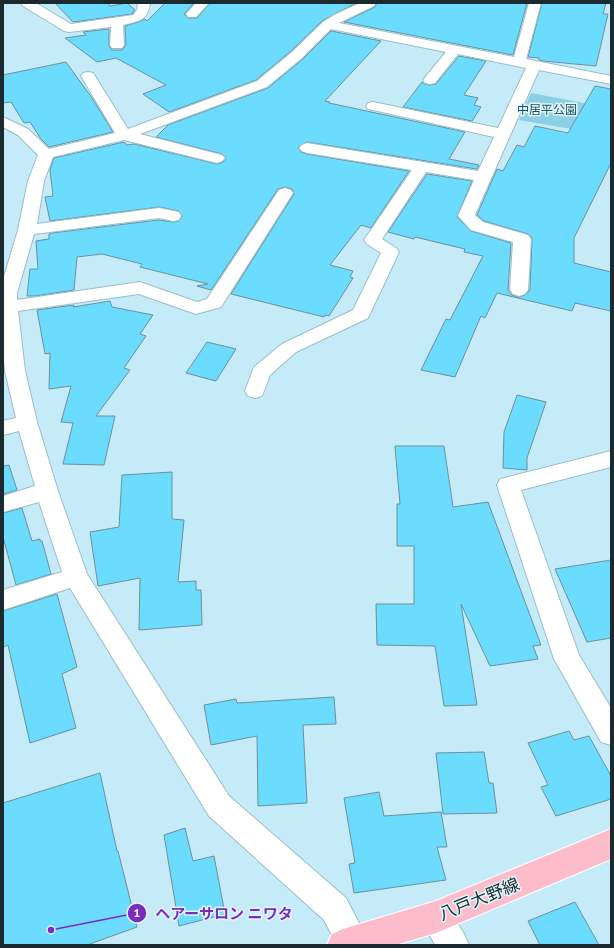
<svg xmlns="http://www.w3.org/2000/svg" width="614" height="948" font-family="'PT Sans','Noto Sans JP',sans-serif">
<rect width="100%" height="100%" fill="#c5ebf8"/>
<polygon fill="#8dd0e6" points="531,93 605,107 600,134 519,120"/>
<g fill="#6cdcfe" stroke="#6c909c">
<polygon points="55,3 108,3 110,6 127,3 135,10 132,14 73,22"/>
<polygon points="165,3 194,3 184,14 188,18 197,18 210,3 356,3 322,21 291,51 256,80 169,112 143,94 166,85 116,58 97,62 65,38 86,35 83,32 109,29 109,46 112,50 122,50 126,45 125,26 138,22 145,19 147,21"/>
<polygon points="377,3 527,3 513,55 344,22 375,7"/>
<polygon points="542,3 606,3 603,14 608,14 596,66 543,61 539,60 539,58 528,57"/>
<polygon points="331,31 381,41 325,101 330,102 329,103 465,132 449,159 479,165 477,169 307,142 298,147 301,152 307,154 409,171 371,228 361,225 330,265 353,271 350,277 353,278 329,316 325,315 324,317 231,294 294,194 292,189 285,187 278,189 211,290 197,286 208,284 140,267 142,264 102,254 77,257 74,290 35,296 27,296 30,269 38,269 36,241 49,239 49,234 52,233 159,220 173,222 179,221 182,217 179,211 159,207 50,221 45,197 53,196 50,170 54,158 124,142 127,145 134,144 217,164 223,162 226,158 222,154 156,137 168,125 268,88 303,59"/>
<polygon points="459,56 486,61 464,95 478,98 474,105 481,107 472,121 403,107 422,82 425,84 430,85 436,84"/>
<polygon points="66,62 92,98 113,132 49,147 41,139 30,122 24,123 11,102 3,103 3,75"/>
<polygon points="595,86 611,89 611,163 574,238 574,263 611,272 611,311 575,303 572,311 497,293 485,318 481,316 455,377 421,370 446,319 450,320 483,256 464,252 465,249 415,237 414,239 388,232 427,174 472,181 457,217 471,231 511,243 508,290 512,295 519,297 525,295 530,290 532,238 528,234 484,221 477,215 497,169 503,171 517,145 524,147 535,126 568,133"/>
<polygon points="110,301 112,307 153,315 140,334 146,336 124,368 130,370 96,416 115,416 104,465 63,464 73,423 61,422 71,386 49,389 50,353 45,354 37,310 74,305 73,307"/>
<polygon points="207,342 236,349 216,381 186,373"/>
<polygon points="517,395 546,402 527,458 527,470 503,468 504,432"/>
<polygon points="395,446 444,446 453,507 488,502 541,645 533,646 538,659 490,666 461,604 477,705 444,706 435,646 377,645 376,604 414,604 414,546 397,546 397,504 400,504"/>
<polygon points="9,465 17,490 3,494 3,466"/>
<polygon points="172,472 172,519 184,520 178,582 196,581 196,590 201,590 202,625 139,630 140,578 98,586 90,532 119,527 122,475"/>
<polygon points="22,508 32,541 40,539 40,541 42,541 51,574 16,585 3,537 3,513"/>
<polygon points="611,560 611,638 587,642 555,569"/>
<polygon points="57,594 77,667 62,674 76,728 30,743 8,645 3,647 3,611"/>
<polygon points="334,697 336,724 303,725 307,803 258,806 257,736 211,745 204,705 236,699 237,703"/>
<polygon points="569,731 574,740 589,736 611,776 611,799 556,816 541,787 548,785 528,743"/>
<polygon points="484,752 489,783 493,783 497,813 443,814 436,753"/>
<polygon points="100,773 117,851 118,851 137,927 87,945 3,945 3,803"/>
<polygon points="379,792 384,816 441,812 447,847 437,847 446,880 354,893 349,864 355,863 344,798"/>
<polygon points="185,828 193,861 214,856 225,914 179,926 164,835"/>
<polygon points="575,902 599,945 540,945 528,921"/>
</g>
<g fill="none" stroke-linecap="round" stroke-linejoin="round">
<defs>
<g id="minor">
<path d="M21 3H36L71 24 133 15 137 10 138 3H150C148 21 139 21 123 25L124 45 122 48H112L110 45 111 27 69 32 64 31 23 6Z"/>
<polygon points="196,3 209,3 196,17 188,17 186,14"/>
<polygon points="360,3 376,3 374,6 339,23 514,57 529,3 541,3 526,59 611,76 611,84 539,70 475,215 483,222 528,235 531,239 528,290 525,294 519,296 513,294 510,290 513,242 471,230 458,216 474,180 426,172 382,239 396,248 399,252 368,318 296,352 270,375 262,396 255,398 248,396 245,391 254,367 282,344 353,310 381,253 367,244 364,240 412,170 307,153 302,151 299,148 302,145 307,143 478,171 494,137 373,110 368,109 366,106 368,103 373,102 498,128 526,68 458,54 435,83 430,84 425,83 423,80 446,52 331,29 302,58 267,87 140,134 222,155 225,158 222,161 217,163 124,140 53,157 44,181 37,224 159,208 179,212 181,216 179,220 173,221 159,218 34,234 17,293 17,300 140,282 197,302 207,299 279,190 285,188 291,190 293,193 221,307 196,314 139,294 18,311 25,371 37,422 58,491 87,574 229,796 346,898 369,942 368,945 337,945 324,920 209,816 70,588 3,610 3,590 62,572 39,502 3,512 3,496 35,486 19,431 3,435 3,421 16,418 5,371 3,350 3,280 18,230 28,181 38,155 18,135 3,127 3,117 28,129 49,149 115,133 81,76 83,73 88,72 93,73 128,129 257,81 292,52 323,22 334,15"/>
<polygon points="611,451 611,467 521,490 579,655 611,708 611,745 601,742 554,659 497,485 500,479 508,477"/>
<polygon points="436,901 447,906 464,934 469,945 435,945 420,917 425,906"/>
</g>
<polygon id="major" points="611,829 611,859 436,933 395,945 327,945 332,934 343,929 436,901"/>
</defs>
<use href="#minor" stroke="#99becb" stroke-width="2"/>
<use href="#major" stroke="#fff" stroke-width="2"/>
<use href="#minor" fill="#fff" fill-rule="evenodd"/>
<use href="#major" fill="#fdbcca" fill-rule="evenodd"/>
</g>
<g text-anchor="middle" stroke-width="3" stroke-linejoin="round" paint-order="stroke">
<g font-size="12" fill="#1d4d5c" stroke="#dff6fd">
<text x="547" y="114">中居平公園</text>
</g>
<g font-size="17" fill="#1b2a2e" stroke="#dff6fd">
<text transform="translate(479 899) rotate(-22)" y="6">八戸大野線</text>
</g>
</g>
<path fill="none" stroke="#7b2cbf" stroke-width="1.5" d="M51 930L137 913"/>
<g fill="#7b2cbf" stroke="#dff6fd" stroke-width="1.5">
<circle cx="51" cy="930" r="4"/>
<circle cx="137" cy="913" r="10"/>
</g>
<g font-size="12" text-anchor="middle" font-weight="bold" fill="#fff">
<text x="137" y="917">1</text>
</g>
<g font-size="15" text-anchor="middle" font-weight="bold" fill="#7b2cbf" stroke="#dff6fd" stroke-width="3" stroke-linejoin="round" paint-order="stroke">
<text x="224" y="919">ヘアーサロン ニワタ</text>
</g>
<rect width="614" height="948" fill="none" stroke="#1b2a2e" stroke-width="8"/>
</svg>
